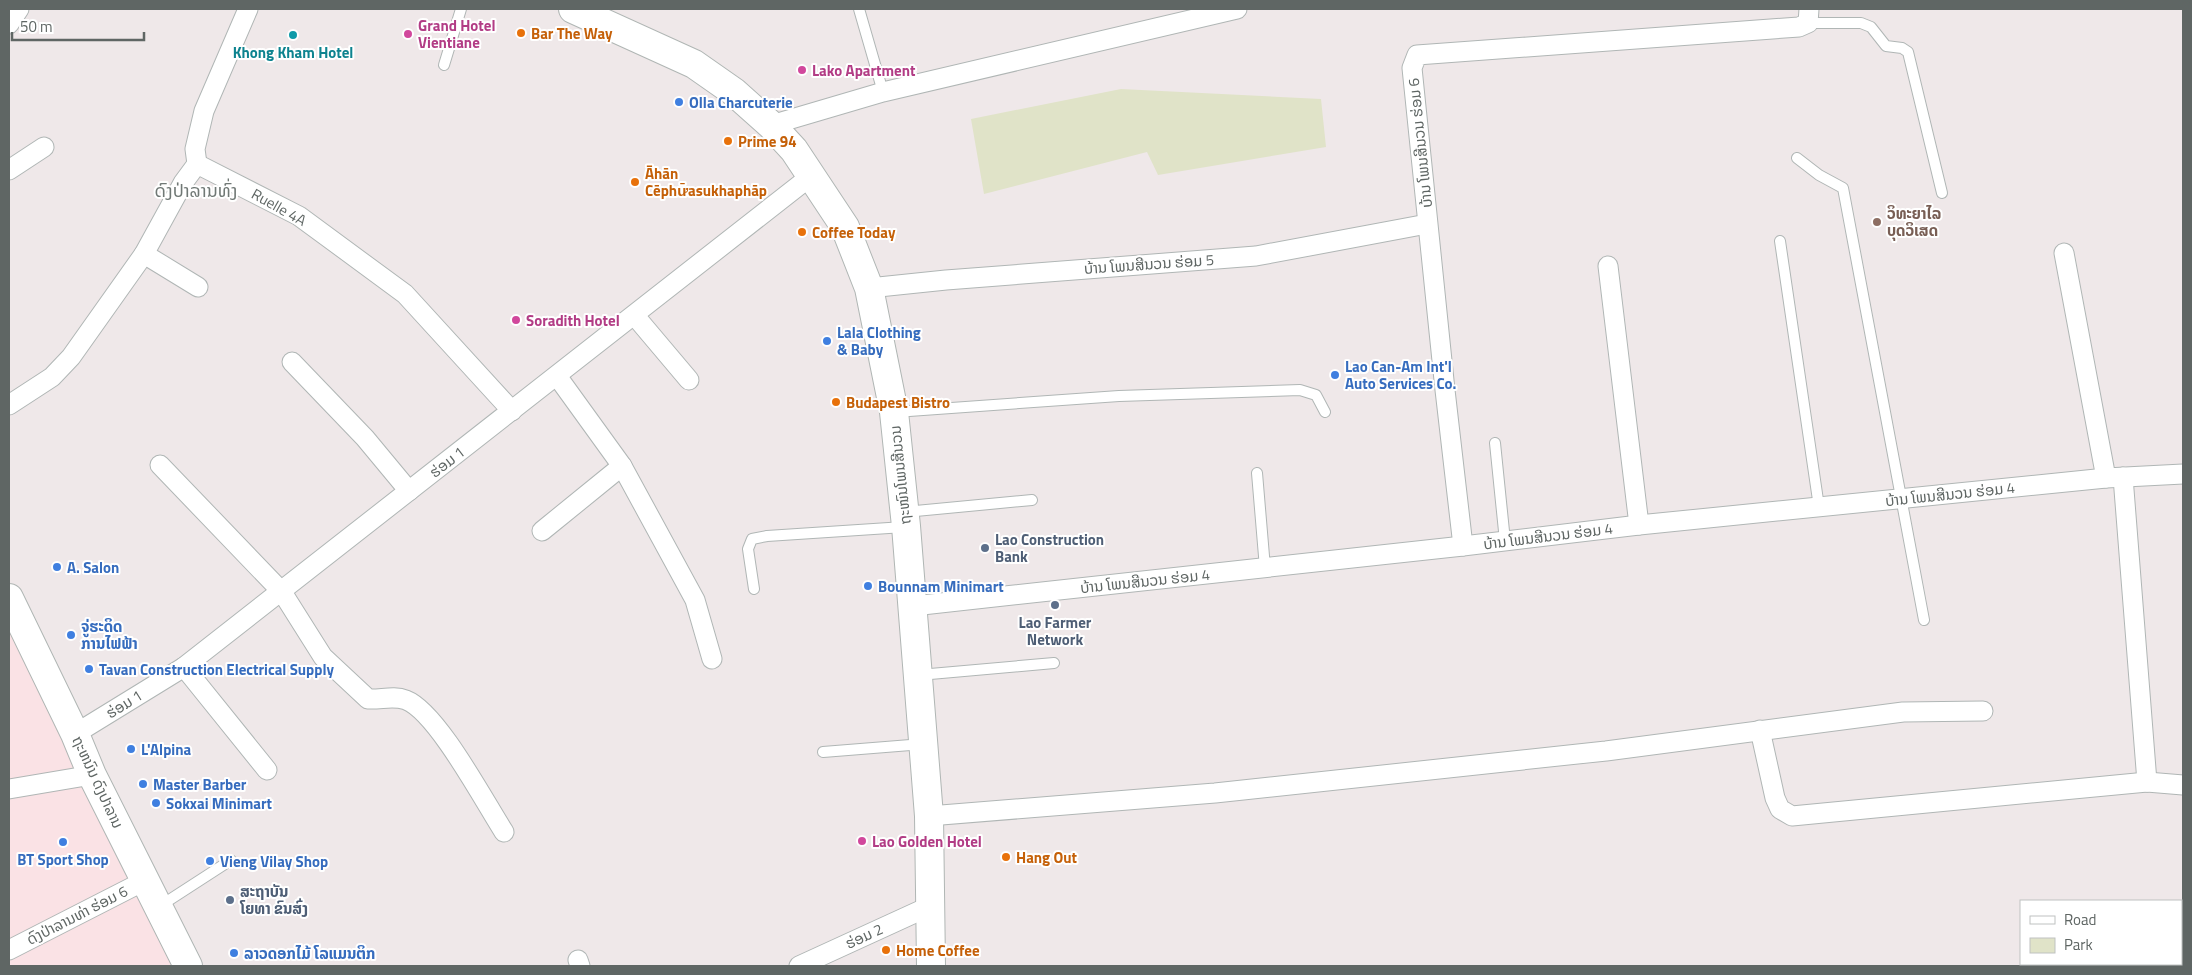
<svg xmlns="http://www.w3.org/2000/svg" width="2192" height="975" font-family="'Titillium Web','Noto Sans Lao',sans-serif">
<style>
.commercial{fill:#fae2e5}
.park{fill:#e0e3c8}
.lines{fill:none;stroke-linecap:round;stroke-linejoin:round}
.lane-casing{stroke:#b0b6b5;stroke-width:12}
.street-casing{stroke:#b0b6b5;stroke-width:21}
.secondary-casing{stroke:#b0b6b4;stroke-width:30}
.lane{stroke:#fff;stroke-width:10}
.street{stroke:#fff;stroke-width:19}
.secondary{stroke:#fff;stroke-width:28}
.food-dot{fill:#e8710a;stroke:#fff;stroke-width:2}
.hotel-dot{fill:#d1479c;stroke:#fff;stroke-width:2}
.culture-dot{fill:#0f9aa8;stroke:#fff;stroke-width:2}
.shop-dot{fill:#3f7fe0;stroke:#fff;stroke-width:2}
.education-dot{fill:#8d6e63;stroke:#fff;stroke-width:2}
.service-dot{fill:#5c6f8a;stroke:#fff;stroke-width:2}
.labels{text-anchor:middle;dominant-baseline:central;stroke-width:4;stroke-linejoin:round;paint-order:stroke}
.hotel-label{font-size:15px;font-weight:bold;fill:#b23c85;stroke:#fff;text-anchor:start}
.food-label{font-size:15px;font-weight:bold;fill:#c56008;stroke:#fff;text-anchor:start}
.culture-label{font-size:15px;font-weight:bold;fill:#0d838f;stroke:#fff}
.shop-label{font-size:15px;font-weight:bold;fill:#366cbe;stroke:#fff;text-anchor:start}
.street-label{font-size:15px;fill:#5f6664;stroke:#fff}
.education-label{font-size:15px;font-weight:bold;fill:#785e54;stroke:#fff;text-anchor:start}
.service-label{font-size:15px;font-weight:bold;fill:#4e5e75;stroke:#fff;text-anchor:start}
.quarter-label{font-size:18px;fill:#707875;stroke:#fff}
</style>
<rect width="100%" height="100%" fill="#efe8e9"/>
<!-- commercial -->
<polygon class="commercial" points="9,587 193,966 9,966"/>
<!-- park -->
<polygon class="park" points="1121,89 1321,99 1326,147 1158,175 1147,152 984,194 971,119"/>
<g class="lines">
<defs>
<g id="lane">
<polyline points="859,9 883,92"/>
<polyline points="1808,23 1861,23 1871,27 1886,46 1902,48 1908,52 1942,193"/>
<polyline points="444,65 461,9"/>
<polyline points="1797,158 1819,175 1843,188 1924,620"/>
<polyline points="1780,241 1819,507"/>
<polyline points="895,412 1119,396 1300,390 1316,395 1325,412"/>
<polyline points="1495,443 1505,541"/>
<polyline points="1257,473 1265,568"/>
<polyline points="905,512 1032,500"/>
<polyline points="754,589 748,549 752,539 767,536 904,527"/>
<polyline points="919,675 1054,663"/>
<polyline points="823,752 923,744"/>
<polyline points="160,906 231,860"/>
</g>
<g id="street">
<polyline points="9,24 19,9"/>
<polyline points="771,125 883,92 1237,9"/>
<polyline points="197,164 195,149 204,111 248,9"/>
<polyline points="9,170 44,147"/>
<polyline points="2064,253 2106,478"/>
<polyline points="144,254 198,287"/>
<polyline points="1608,266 1639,525"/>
<polyline points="869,288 946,280 1256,256 1427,224"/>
<polyline points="635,316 689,380"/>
<polyline points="292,362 365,438 409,491"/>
<polyline points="557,376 622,466 695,600 712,659"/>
<polyline points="9,405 52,377 71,357 144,254 183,183 197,164 299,216 405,294 512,411"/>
<path d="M160 465 282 592 323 657 368 699C381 700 393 695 406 700 437 712 484 801 504 832"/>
<polyline points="2123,477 2147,782"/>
<polyline points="542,531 622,466"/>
<polyline points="1463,546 1445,390 1412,68 1417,55 1799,27 1808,23 1809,9"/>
<polyline points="913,606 1463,546 1639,525 2106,478 2183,474"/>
<polyline points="184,667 267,770"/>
<polyline points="1760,730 1775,798 1780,809 1792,816 2147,782 2183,785"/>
<polyline points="75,734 184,667 811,176"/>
<polyline points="9,789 92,775"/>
<polyline points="929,816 1215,793 1606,751 1903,712 1983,711"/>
<polyline points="9,950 146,880"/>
<polyline points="578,960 580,966"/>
<polyline points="799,966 930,906"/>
</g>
<g id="secondary">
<polyline points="573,9 694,64 734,92 771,125 794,150 845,227 869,288 894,412 906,526 929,816 931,966"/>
<polyline points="9,598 75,734 92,775 188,966"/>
</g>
</defs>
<!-- lane casing -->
<use href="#lane" class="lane-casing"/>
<!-- street casing -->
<use href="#street" class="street-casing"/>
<!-- secondary casing -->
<use href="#secondary" class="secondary-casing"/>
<!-- lane -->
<use href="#lane" class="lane"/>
<!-- street -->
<use href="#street" class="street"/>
<!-- secondary -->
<use href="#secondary" class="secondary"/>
</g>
<!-- markers -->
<g class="food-dot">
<circle cx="521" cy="33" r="5"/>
<circle cx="728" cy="141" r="5"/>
<circle cx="635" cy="182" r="5"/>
<circle cx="802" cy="232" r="5"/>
<circle cx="836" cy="402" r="5"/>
<circle cx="1006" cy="857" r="5"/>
<circle cx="886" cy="950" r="5"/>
</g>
<g class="hotel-dot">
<circle cx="408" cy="34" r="5"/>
<circle cx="802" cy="70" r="5"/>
<circle cx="516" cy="320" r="5"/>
<circle cx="862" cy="841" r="5"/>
</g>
<circle class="culture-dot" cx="293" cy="35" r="5"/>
<g class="shop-dot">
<circle cx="679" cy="102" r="5"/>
<circle cx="827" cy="341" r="5"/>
<circle cx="1335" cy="375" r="5"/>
<circle cx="57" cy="567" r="5"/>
<circle cx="868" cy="586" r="5"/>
<circle cx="71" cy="635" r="5"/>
<circle cx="89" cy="669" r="5"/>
<circle cx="131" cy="749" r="5"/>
<circle cx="143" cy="784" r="5"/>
<circle cx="156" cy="803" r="5"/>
<circle cx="63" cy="842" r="5"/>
<circle cx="210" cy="861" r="5"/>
<circle cx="234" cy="953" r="5"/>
</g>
<circle class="education-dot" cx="1877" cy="222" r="5"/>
<g class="service-dot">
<circle cx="985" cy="548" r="5"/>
<circle cx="1055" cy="605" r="5"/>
<circle cx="230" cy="900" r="5"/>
</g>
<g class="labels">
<!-- hotel labels -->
<g class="hotel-label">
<text x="418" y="25">Grand Hotel<tspan x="418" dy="17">Vientiane</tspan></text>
<text x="812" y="70">Lako Apartment</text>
<text x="526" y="320">Soradith Hotel</text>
<text x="872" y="841">Lao Golden Hotel</text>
</g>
<!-- food labels -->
<g class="food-label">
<text x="531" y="33">Bar The Way</text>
<text x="738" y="141">Prime 94</text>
<text x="645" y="173">Āhān<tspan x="645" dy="17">Cēphư̄asukhaphāp</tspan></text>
<text x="812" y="232">Coffee Today</text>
<text x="846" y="402">Budapest Bistro</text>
<text x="1016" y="857">Hang Out</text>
<text x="896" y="950">Home Coffee</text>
</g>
<!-- culture labels -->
<g class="culture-label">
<text x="293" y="52">Khong Kham Hotel</text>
</g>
<!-- shop labels -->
<g class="shop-label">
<text x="689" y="102">Olla Charcuterie</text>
<text x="837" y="332">Lala Clothing<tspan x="837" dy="17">&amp; Baby</tspan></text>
<text x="1345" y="366">Lao Can-Am Int'l<tspan x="1345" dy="17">Auto Services Co.</tspan></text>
<text x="67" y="567">A. Salon</text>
<text x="878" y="586">Bounnam Minimart</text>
<text x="81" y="626">ຈູ່ຮະດິດ<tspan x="81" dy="17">ການໄຟຟ້າ</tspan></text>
<text x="99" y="669">Tavan Construction Electrical Supply</text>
<text x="141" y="749">L'Alpina</text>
<text x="153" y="784">Master Barber</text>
<text x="166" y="803">Sokxai Minimart</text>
<text x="63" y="859" text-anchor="middle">BT Sport Shop</text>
<text x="220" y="861">Vieng Vilay Shop</text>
<text x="244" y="953">ລາວດອກໄມ້ ໂລແມນຕິກ</text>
</g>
<!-- street labels -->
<g class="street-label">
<text transform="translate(1420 143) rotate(-96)">ບ້ານ ໂພນສີນວນ ຮ່ອມ 6</text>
<text transform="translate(279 207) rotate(29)">Ruelle 4A</text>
<text transform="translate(1149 264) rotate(-4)">ບ້ານ ໂພນສີນວນ ຮ່ອມ 5</text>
<text transform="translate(447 462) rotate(-38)">ຮ່ອມ 1</text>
<text transform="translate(900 475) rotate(-96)">ຖະໜົນໂພນສີນວນ</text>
<text transform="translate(1950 494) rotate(-6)">ບ້ານ ໂພນສີນວນ ຮ່ອມ 4</text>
<text transform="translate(1548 536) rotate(-7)">ບ້ານ ໂພນສີນວນ ຮ່ອມ 4</text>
<text transform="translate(1145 581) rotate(-6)">ບ້ານ ໂພນສີນວນ ຮ່ອມ 4</text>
<text transform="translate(124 704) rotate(-32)">ຮ່ອມ 1</text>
<text transform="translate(98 782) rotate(65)">ຖະຫນົນ ດົງປາລານ</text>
<text transform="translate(77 915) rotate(-27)">ດົງປ່າລານທ່າ ຮ່ອມ 6</text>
<text transform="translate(864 936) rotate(-25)">ຮ່ອມ 2</text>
</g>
<!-- education labels -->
<g class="education-label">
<text x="1887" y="213">ວິທະຍາໄລ<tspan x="1887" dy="17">ບຸດວິເສດ</tspan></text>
</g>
<!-- service labels -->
<g class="service-label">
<text x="995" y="539">Lao Construction<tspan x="995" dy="17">Bank</tspan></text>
<text x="1055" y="622" text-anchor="middle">Lao Farmer<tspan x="1055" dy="17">Network</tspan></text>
<text x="240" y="891">ສະຖາບັນ<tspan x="240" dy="17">ໂຍທາ ຂົນສົ່ງ</tspan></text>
</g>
<!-- quarter labels -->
<g class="quarter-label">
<text x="196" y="190">ດົງປ່າລານທົ່ງ</text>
</g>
</g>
<!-- border -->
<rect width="2192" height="975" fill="none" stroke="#5f6664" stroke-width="20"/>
<!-- legend -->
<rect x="2020" y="900" width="162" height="65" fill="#ffffff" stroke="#bfc2c1"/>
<rect x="2030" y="916" width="25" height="8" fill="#ffffff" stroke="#bfc2c1"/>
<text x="2064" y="925" font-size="15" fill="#5f6664">Road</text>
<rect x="2030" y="938" width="25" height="15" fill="#e0e3c8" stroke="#bfc2c1"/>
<text x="2064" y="950" font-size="15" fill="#5f6664">Park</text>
<!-- scale -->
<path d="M12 32v8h132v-8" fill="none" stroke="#5f6664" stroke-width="2.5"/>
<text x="20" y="32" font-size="15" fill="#5f6664" stroke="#ffffff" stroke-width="4" paint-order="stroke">50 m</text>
</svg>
